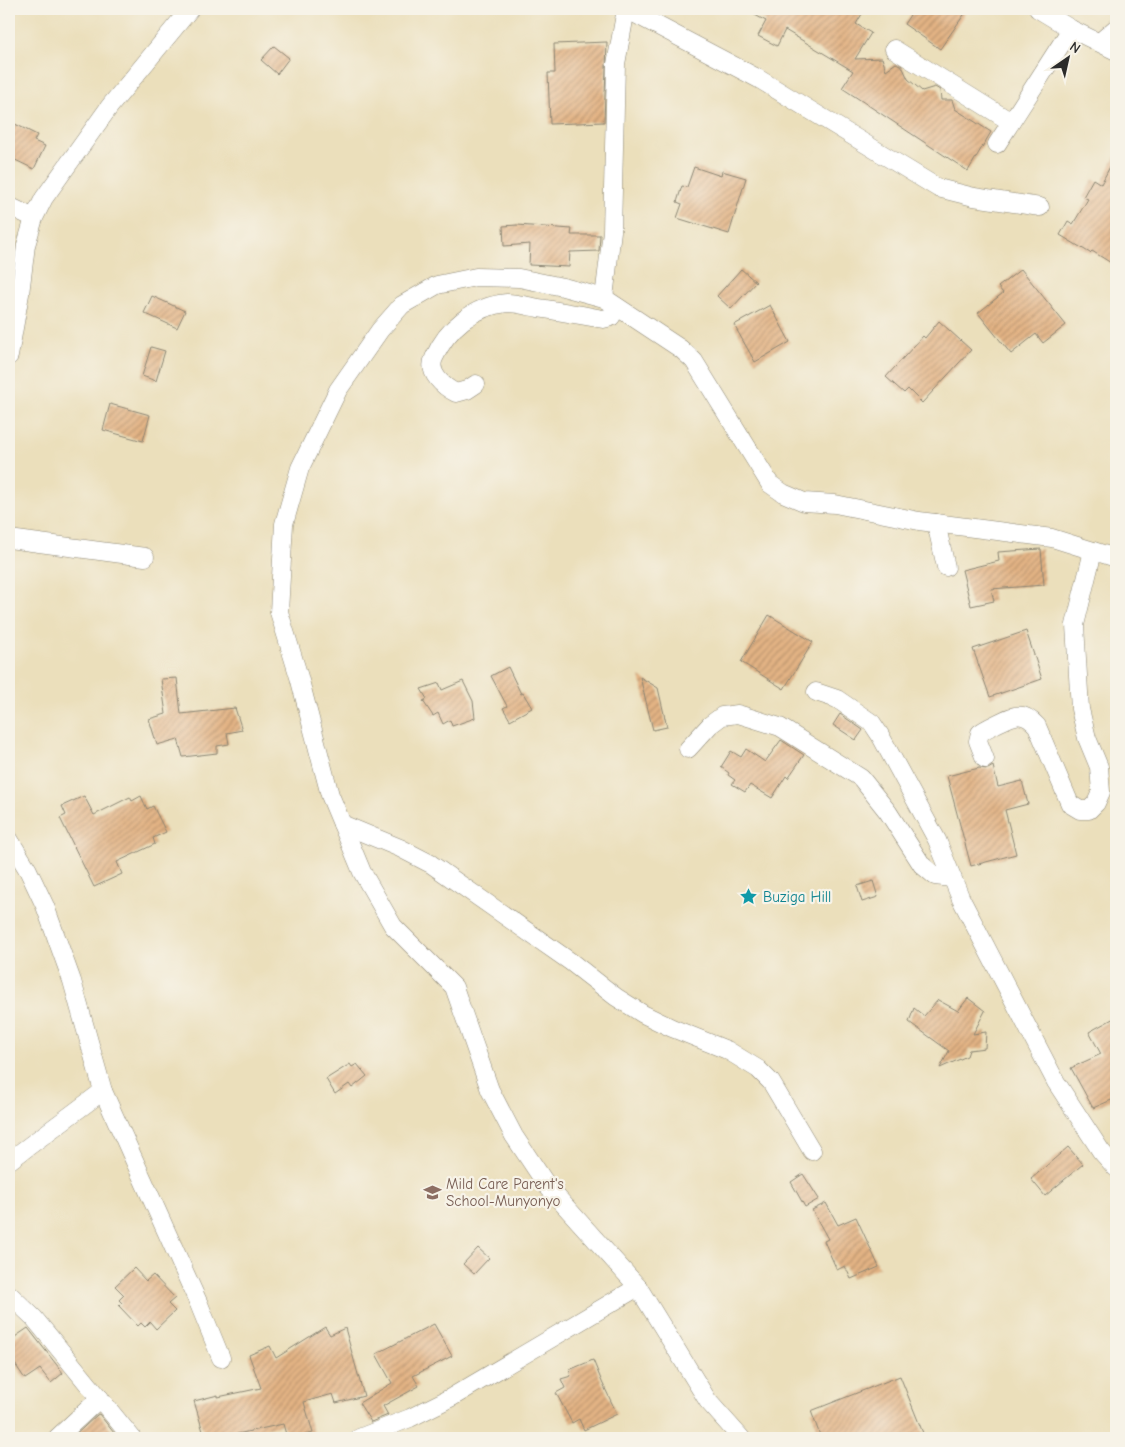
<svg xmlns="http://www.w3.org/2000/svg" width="1125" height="1447" font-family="'Comic Neue',sans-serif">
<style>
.building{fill:url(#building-hatch)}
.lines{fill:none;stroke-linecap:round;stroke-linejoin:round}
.minor-casing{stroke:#8b8573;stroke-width:19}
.minor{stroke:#fff;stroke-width:18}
.labels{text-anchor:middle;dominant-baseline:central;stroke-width:4.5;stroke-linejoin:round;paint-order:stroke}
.culture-label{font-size:15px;fill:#0d838f;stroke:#f7f3e8;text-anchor:start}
.education-label{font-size:15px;fill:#785e54;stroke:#f7f3e8;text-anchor:start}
</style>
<defs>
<pattern id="building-hatch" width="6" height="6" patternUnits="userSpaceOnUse" patternTransform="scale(1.25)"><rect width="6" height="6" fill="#e3b384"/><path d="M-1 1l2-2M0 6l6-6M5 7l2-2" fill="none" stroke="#b8926c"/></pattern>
</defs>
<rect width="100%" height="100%" fill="#f7f3e8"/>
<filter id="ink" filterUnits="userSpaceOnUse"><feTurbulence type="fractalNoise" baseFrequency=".02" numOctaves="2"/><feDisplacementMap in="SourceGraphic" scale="10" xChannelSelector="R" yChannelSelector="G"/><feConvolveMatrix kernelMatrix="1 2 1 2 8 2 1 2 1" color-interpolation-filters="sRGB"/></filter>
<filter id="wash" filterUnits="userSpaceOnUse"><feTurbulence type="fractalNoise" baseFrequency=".0096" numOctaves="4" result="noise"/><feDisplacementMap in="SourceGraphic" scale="20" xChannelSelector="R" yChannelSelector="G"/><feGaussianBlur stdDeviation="1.12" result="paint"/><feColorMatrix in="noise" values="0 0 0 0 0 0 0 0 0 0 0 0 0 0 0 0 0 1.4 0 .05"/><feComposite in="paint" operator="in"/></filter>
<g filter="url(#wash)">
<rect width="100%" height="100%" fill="#ebdfbb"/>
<g id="blocks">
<!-- building -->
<g class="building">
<polygon points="744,9 853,9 862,14 856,24 871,33 855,59 882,58 886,70 896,63 902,66 908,79 922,91 935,87 940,90 941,100 952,100 955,109 991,132 968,171 842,88 853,71 785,30 777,46 758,36 766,21"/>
<polygon points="914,9 968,9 940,49 904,24"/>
<polygon points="607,42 604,122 550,124 548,73 555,73 554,44"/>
<polygon points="274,46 289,58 277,74 261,60"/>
<polygon points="9,121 37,135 34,141 45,146 34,169 9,157"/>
<polygon points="1116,155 1116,266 1092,251 1090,253 1060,235 1068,221 1073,224 1088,199 1083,197 1093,179 1101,184"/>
<polygon points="694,167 721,176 722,171 746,178 729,234 677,218 682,204 677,202 682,186 687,187"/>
<polygon points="517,225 572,229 571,235 600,235 599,251 570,252 569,267 529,265 530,244 504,246 503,226"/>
<polygon points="741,269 756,282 731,309 717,296"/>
<polygon points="1021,269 1066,325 1043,343 1036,334 1011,354 978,313 1003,293 998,287"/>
<polygon points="152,296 185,311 177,328 144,313"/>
<polygon points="770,305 790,342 755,362 734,325"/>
<polygon points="939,321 971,350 922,403 908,389 904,393 886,377 923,336 925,338"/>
<polygon points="151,347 165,351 156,381 142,376"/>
<polygon points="110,404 150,415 143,441 103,430"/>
<polygon points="1041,549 1044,585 991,589 994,601 971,606 962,570 999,561 998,552"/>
<polygon points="769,615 813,642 784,689 741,662"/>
<polygon points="1026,631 1042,679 990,697 973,649"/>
<polygon points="508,667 521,694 523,693 532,708 510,720 503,708 507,706 491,676"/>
<polygon points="640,677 658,688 667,727 653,730"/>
<polygon points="177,678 181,714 235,708 242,730 227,733 229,744 217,746 217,753 183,757 178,739 157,745 149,719 166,714 161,679"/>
<polygon points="463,681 473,701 475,718 452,726 450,720 443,724 438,713 433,716 423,701 427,699 421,689 439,683 442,690"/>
<polygon points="840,714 863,730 856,740 833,725"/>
<polygon points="781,740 804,755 788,778 786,776 772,798 750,785 745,792 732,784 735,780 728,775 729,773 721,767 731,751 741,757 746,749 765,762"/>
<polygon points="993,766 998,787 1022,781 1028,804 1005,810 1016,854 971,866 947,776 979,768 988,769"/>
<polygon points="84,796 94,815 130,797 132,801 141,796 147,809 153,806 166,832 153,838 155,844 117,862 122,874 94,887 60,818 66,815 62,806"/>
<polygon points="873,881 878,897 862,902 857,886"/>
<polygon points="968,998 985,1011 973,1034 986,1032 985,1048 969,1050 967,1056 940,1068 949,1051 909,1022 914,1008 924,1016 938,1000 958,1011"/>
<polygon points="1116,1017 1116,1098 1093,1108 1071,1068 1101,1054 1089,1032"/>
<polygon points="350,1064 352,1067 357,1064 367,1076 352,1088 349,1084 335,1094 326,1079"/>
<polygon points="1068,1147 1083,1164 1045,1196 1031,1179"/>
<polygon points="803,1174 819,1199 805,1207 791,1182"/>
<polygon points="826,1203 838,1225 856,1217 879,1267 851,1279 845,1266 837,1270 824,1241 828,1239 812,1210"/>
<polygon points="478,1248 489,1258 474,1274 463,1264"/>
<polygon points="134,1268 146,1281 153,1275 175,1298 168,1304 175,1311 156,1329 150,1322 145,1327 141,1323 138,1326 119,1306 122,1303 119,1300 124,1295 115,1286"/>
<polygon points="434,1324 452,1356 413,1376 419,1386 383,1406 388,1415 371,1422 359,1403 392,1383 376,1354"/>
<polygon points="325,1327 330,1335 345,1328 364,1396 336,1403 333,1394 304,1402 313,1433 294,1438 287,1438 283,1424 228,1436 229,1438 205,1438 194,1401 218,1395 218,1397 261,1388 249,1355 270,1346 276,1358"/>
<polygon points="28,1328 63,1373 51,1383 40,1369 25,1379 9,1355 9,1341"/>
<polygon points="593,1360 602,1382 617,1414 584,1430 579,1419 572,1423 556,1393 565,1388 561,1379 571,1376 569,1370"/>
<polygon points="900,1376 925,1438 821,1438 811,1411"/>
<polygon points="99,1414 118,1438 72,1438 97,1415"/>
</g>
</g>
</g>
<g filter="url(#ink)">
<use href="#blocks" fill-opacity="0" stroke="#8b8573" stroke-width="1"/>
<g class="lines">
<defs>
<g id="minor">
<polyline points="626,9 759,79 938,188 974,197 1040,207"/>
<polyline points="1038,9 1071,29 1116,51"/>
<polyline points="1100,42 1116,28"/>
<polyline points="894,49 1011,122"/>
<polyline points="997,144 1071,29"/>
<polyline points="9,206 34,218"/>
<polyline points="604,298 612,231 616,64 626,9"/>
<polyline points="9,356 20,294 26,245 34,218 44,198 110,106 190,9"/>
<path d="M476 384 467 390 456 393C444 387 427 373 434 358 447 328 474 306 507 303 517 303 528 306 538 308 559 311 581 315 603 319L611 317 617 307"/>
<polyline points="936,523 946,567"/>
<polyline points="9,539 145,557"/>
<polyline points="816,692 837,699 872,723 880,735 937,840 961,899 1056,1082 1101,1151 1116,1168"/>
<polyline points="688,749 710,725 722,716 738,714 780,727 861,778 888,812 922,865 935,876 952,878"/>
<path d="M985 759 978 741 980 733C985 729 992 726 998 723 1014 715 1023 710 1037 726L1070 804 1080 810H1089L1096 803 1101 792 1099 767 1087 738 1080 709 1075 625 1093 551"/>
<polyline points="342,824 400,848 431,864 571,962 616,997 643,1014 672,1028 727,1050 758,1069 771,1082 812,1151"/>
<polyline points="9,839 28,870 45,906 72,981 103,1091 199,1304 221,1358"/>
<polyline points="9,1161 103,1091"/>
<polyline points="9,1294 34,1318 132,1438"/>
<polyline points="57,1438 100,1398"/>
<polyline points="359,1438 410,1418 452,1397 638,1287"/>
<polyline points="741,1438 708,1401 638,1287 548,1187 514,1136 490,1090 454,987 393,926 362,872 330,795 299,677 279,612 284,524 300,468 338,390 380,330 402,305 437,285 476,277 519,278 563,287 604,298 681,349 694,361 770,484 783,493 804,502 835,504 919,521 1052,538 1116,558"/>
</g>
</defs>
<!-- minor casing -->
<use href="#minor" class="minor-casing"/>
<!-- minor -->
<use href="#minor" class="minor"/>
</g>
</g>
<!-- icons -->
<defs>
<symbol id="sight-bare" viewBox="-9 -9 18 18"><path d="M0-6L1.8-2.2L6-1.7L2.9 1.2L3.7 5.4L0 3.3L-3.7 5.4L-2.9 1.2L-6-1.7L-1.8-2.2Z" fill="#0f9aa8" stroke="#f7f3e8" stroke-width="2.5" paint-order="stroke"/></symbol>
<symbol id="school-bare" viewBox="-9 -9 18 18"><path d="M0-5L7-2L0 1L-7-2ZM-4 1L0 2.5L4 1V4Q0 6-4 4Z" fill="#8d6e63" stroke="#f7f3e8" stroke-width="2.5" paint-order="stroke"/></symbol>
</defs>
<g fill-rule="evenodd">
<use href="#sight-bare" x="736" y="884" width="25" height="25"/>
<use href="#school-bare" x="420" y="1180" width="25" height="25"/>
</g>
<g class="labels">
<!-- culture labels -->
<g class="culture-label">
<text x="763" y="897">Buziga Hill</text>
</g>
<!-- education labels -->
<g class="education-label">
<text x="446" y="1184">Mild Care Parent's<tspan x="446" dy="17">School-Munyonyo</tspan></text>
</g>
</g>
<!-- margin -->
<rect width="1125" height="1447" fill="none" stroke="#f7f3e8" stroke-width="30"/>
<!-- north arrow -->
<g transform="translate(1068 58) rotate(34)" stroke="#f7f3e8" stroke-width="4" paint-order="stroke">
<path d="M0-4L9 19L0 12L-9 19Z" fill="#2b2b2b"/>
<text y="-8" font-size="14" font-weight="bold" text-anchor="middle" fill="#2b2b2b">N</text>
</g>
</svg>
